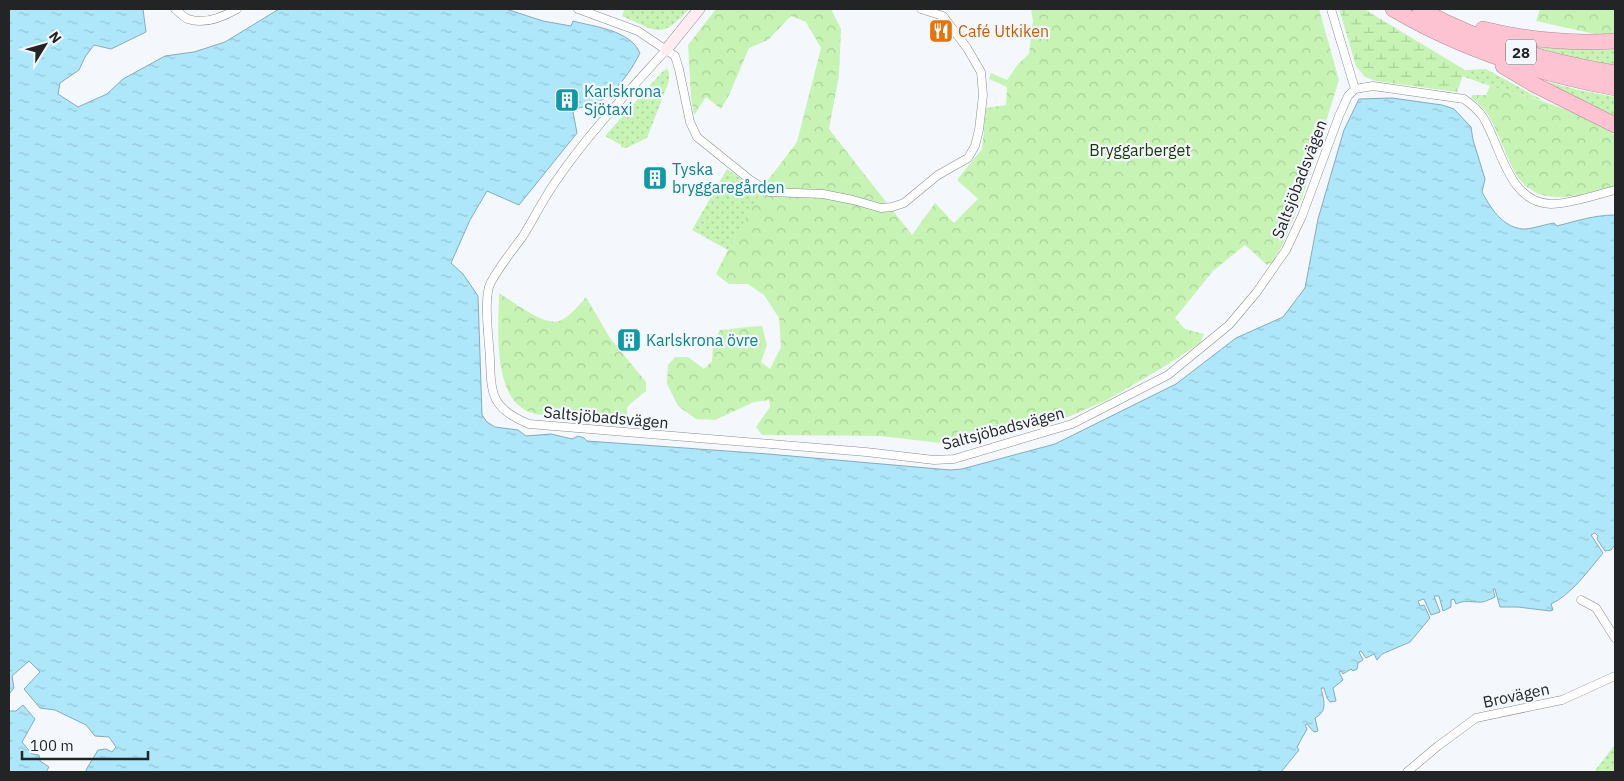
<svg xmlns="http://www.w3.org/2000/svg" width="1624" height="781" font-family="'IBM Plex Sans',sans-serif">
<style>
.green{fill:url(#green-dots)}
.forest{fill:url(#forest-crowns)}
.wetland{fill:url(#wetland-marsh)}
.water{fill:url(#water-ripples);stroke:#84acba}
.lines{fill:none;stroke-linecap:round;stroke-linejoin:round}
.street-casing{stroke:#898c90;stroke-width:9}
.secondary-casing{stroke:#898c90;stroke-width:12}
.highway-casing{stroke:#b18b96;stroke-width:16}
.street{stroke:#fff;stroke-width:8}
.secondary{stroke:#ffedf2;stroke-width:11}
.highway{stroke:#fec3d3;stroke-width:15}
.labels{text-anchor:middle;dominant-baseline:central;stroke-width:4.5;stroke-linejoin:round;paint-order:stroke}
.shield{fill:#f4f8fc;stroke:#626466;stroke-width:1}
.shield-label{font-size:15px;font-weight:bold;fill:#232426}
.food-label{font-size:16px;fill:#c56008;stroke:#f4f8fc;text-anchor:start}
.culture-label{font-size:16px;fill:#0d838f;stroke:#f4f8fc;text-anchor:start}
.park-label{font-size:16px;fill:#1b390a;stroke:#f4f8fc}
.street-label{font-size:16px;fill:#232426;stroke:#f4f8fc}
</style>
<defs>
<pattern id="green-dots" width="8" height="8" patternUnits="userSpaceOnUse" patternTransform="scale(1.25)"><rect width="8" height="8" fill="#c7f3b4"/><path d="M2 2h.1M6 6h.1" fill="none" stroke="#abd09b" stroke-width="1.8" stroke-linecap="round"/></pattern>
<pattern id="forest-crowns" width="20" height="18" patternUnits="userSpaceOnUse" patternTransform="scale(1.25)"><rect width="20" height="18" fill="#c7f3b4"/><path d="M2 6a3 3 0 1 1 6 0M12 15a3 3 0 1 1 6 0" fill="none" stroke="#abd09b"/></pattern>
<pattern id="wetland-marsh" width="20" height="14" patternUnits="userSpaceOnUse" patternTransform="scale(1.25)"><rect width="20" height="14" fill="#c7f3b4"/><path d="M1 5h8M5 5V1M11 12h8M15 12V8" fill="none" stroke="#abd09b"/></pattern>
<pattern id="water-ripples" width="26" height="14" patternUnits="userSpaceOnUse" patternTransform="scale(1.25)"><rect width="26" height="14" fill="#aee7f9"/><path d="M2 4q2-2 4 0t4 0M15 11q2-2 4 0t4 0" fill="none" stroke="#95c6d5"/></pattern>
</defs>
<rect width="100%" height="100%" fill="#f4f8fc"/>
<!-- green -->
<g class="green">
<path d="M625 9H689C660 41 657 31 622 16Z"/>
<polygon points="1536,44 1589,50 1615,49 1615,65 1587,61 1535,47"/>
<polygon points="667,69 669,72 669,81 647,138 626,148 621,147 621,145 605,136 663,71"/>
<polygon points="1486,69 1544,101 1490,86 1462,76 1465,70"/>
<polygon points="1540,80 1579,90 1615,97 1615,119"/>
<polygon points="727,169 761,193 728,250 692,230"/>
<polygon points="1615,746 1615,772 1594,772 1613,747"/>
</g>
<!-- forest -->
<g class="forest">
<path d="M716 9H831L841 29 839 75 829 129 912 235 935 203 954 223 978 199 957 180 982 149 986 108 1006 105 1007 87 989 79 991 73 1007 80 1018 64 1029 54 1033 21 1031 9H1319L1339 80 1304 192 1283 244 1272 262 1267 265 1245 245 1213 271 1175 318 1185 329 1204 334 1200 343 1167 365 1107 400 1052 424 949 444 881 436 762 435 756 427 770 407 769 400 754 402 715 420 696 419 678 406 667 384 668 365 675 357H688L704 369 712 361 713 343 720 330C735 329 748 326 762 326L767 345 761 362 770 369 781 347 779 318 764 295 748 284H729L716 274 728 250 765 184 797 142 821 48 806 22 791 16 768 40 749 48 729 95 721 109 706 97 694 115 691 97 688 45Z"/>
<polygon points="1540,9 1615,9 1615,33 1595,34 1536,21"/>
<path d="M1490 86C1534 98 1577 110 1615 135V186C1578 195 1535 212 1513 169 1508 159 1504 148 1499 137 1491 119 1487 109 1471 98L1472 95H1486Z"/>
<path d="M499 293C512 301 544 326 559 321 570 317 579 305 586 297L610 338 646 382V391L630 404 627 408V421C606 420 584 418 563 417 552 416 539 416 529 412 491 396 499 326 499 293Z"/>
</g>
<!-- wetland -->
<polygon class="wetland" points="1339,9 1364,9 1465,70 1457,92 1376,81 1365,77 1356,66"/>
<!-- water -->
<g class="water">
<path d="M9 9H143L146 32 111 49 94 45 85 57 79 70 60 83 58 94 78 107 107 94 123 79 165 56 194 52 225 42 279 9H506L543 21 571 26 573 21C595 27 630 30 640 53 630 73 615 94 595 104 587 108 580 105 573 112L577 133 519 205 487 191 470 220 451 263 463 274 478 296 482 415 487 422 495 427 518 430 526 436 551 434 572 439 578 436 584 438 587 441 768 454 950 470 962 469 1055 444 1176 384 1236 338 1283 317 1305 288 1318 219 1344 130 1359 99 1392 98 1442 105 1454 109 1471 127 1473 140 1485 179 1482 192C1491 208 1501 226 1522 229 1529 230 1546 224 1554 223L1557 226C1576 221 1595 215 1615 215V545L1611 550 1605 551 1597 539 1598 536 1595 533 1591 535 1603 553C1588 571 1572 594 1551 604L1553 610 1550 611 1518 607H1500L1495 589H1493L1495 597C1490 599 1484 603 1478 602 1470 602 1464 600 1456 604L1454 599 1451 600V607L1443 611 1439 596H1434L1440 612 1431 615 1424 599 1418 601 1420 606 1424 605 1430 618 1410 642 1382 654 1377 660 1374 654 1366 658 1361 651 1359 652 1363 660 1358 663 1357 669 1353 671 1351 669 1343 674 1341 671 1339 672 1343 680 1333 688 1336 701 1330 702 1327 698 1324 688H1321C1324 701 1328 711 1315 718L1318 731 1314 732 1307 724 1305 725 1307 729 1297 747 1299 750 1281 772H1263L1259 770 1257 772H87L86 770 98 750 106 749 112 752 116 747 109 737 95 736 86 725 55 710 40 708 24 689 40 672 29 661 12 676 14 688 9 694Z"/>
<polygon points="23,705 35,719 22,742 32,754 39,755 40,761 49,767 46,772 9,772 9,711 16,711"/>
</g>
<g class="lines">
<defs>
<g id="street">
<path d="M175 9C179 12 183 17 188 19 204 25 223 17 237 9"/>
<polyline points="578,9 638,31 675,56 679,69 690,122 697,137 749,179 769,192 823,194 853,200 881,208 892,207 904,203 938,175 968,158 975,146 979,130 983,95 981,72 967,48 943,16 921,9"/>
<polyline points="1331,9 1355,89"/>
<path d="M666 50C628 92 588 134 556 181 544 198 534 218 523 236 515 247 492 276 489 287 484 305 489 339 490 359 491 395 492 409 529 424L866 452 934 460 954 459 1072 424 1168 375 1229 325 1256 293 1286 250 1302 216 1339 116 1348 96 1355 89 1373 86 1464 99C1471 104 1478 110 1483 117 1501 146 1508 203 1551 204 1570 204 1596 195 1615 190"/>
<polyline points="1581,600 1596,608 1615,638"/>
<polyline points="1407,772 1438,746 1476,718 1562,700 1615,676"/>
</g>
<polyline id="secondary" points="666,50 699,9"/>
<g id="highway">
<path d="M1393 9C1461 49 1538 74 1615 88"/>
<path d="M1420 9C1480 42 1548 62 1615 73"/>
<path d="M1483 29C1527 40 1570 44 1615 41"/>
<polyline points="1503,66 1535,85 1615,125"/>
</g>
</defs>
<!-- street casing -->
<use href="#street" class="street-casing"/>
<!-- secondary casing -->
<use href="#secondary" class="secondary-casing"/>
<!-- highway casing -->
<use href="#highway" class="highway-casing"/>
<!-- street -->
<use href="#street" class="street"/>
<!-- secondary -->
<use href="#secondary" class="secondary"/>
<!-- highway -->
<use href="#highway" class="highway"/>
</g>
<!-- icons -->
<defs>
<symbol id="restaurant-square" viewBox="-11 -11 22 22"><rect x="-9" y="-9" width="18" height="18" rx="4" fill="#e8710a" stroke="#f4f8fc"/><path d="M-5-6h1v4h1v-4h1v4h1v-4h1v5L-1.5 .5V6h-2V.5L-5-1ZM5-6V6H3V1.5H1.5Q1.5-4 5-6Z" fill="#fff"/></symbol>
<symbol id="building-square" viewBox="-11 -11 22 22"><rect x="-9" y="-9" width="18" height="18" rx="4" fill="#0f9aa8" stroke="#f4f8fc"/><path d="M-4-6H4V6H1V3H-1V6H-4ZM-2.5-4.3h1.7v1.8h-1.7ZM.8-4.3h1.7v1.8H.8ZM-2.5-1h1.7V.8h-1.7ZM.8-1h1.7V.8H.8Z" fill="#fff"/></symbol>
</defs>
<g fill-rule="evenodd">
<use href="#restaurant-square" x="927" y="17" width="28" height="28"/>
<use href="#building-square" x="553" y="86" width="28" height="28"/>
<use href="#building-square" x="641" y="164" width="28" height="28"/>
<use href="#building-square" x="615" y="326" width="28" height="28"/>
</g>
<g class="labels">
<!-- shield labels -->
<rect class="shield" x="1506" y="39.5" width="30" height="25" rx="4"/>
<g class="shield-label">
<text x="1521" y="52">28</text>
</g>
<!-- food labels -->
<g class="food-label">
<text x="958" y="31">Café Utkiken</text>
</g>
<!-- culture labels -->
<g class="culture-label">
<text x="584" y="91">Karlskrona<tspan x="584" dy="18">Sjötaxi</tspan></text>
<text x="672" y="169">Tyska<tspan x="672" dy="18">bryggaregården</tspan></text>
<text x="646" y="340">Karlskrona övre</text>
</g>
<!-- park labels -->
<g class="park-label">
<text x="1140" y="150">Bryggarberget</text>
</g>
<!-- street labels -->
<g class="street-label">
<text transform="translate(1299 179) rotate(-69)">Saltsjöbadsvägen</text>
<text transform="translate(606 417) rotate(5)">Saltsjöbadsvägen</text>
<text transform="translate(1003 428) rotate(-15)">Saltsjöbadsvägen</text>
<text transform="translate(1516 695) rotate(-12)">Brovägen</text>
</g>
</g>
<!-- border -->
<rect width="1624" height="781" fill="none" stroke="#232426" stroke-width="20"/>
<!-- north arrow -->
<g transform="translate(45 45) rotate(53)" stroke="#f4f8fc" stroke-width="4" paint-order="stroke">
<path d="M0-4L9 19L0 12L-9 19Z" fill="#232426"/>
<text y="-8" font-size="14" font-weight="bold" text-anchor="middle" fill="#232426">N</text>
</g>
<!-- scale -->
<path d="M22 751v8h126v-8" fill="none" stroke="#232426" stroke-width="2.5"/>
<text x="30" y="751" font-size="15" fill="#232426" stroke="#f4f8fc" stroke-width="4" paint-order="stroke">100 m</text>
</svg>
